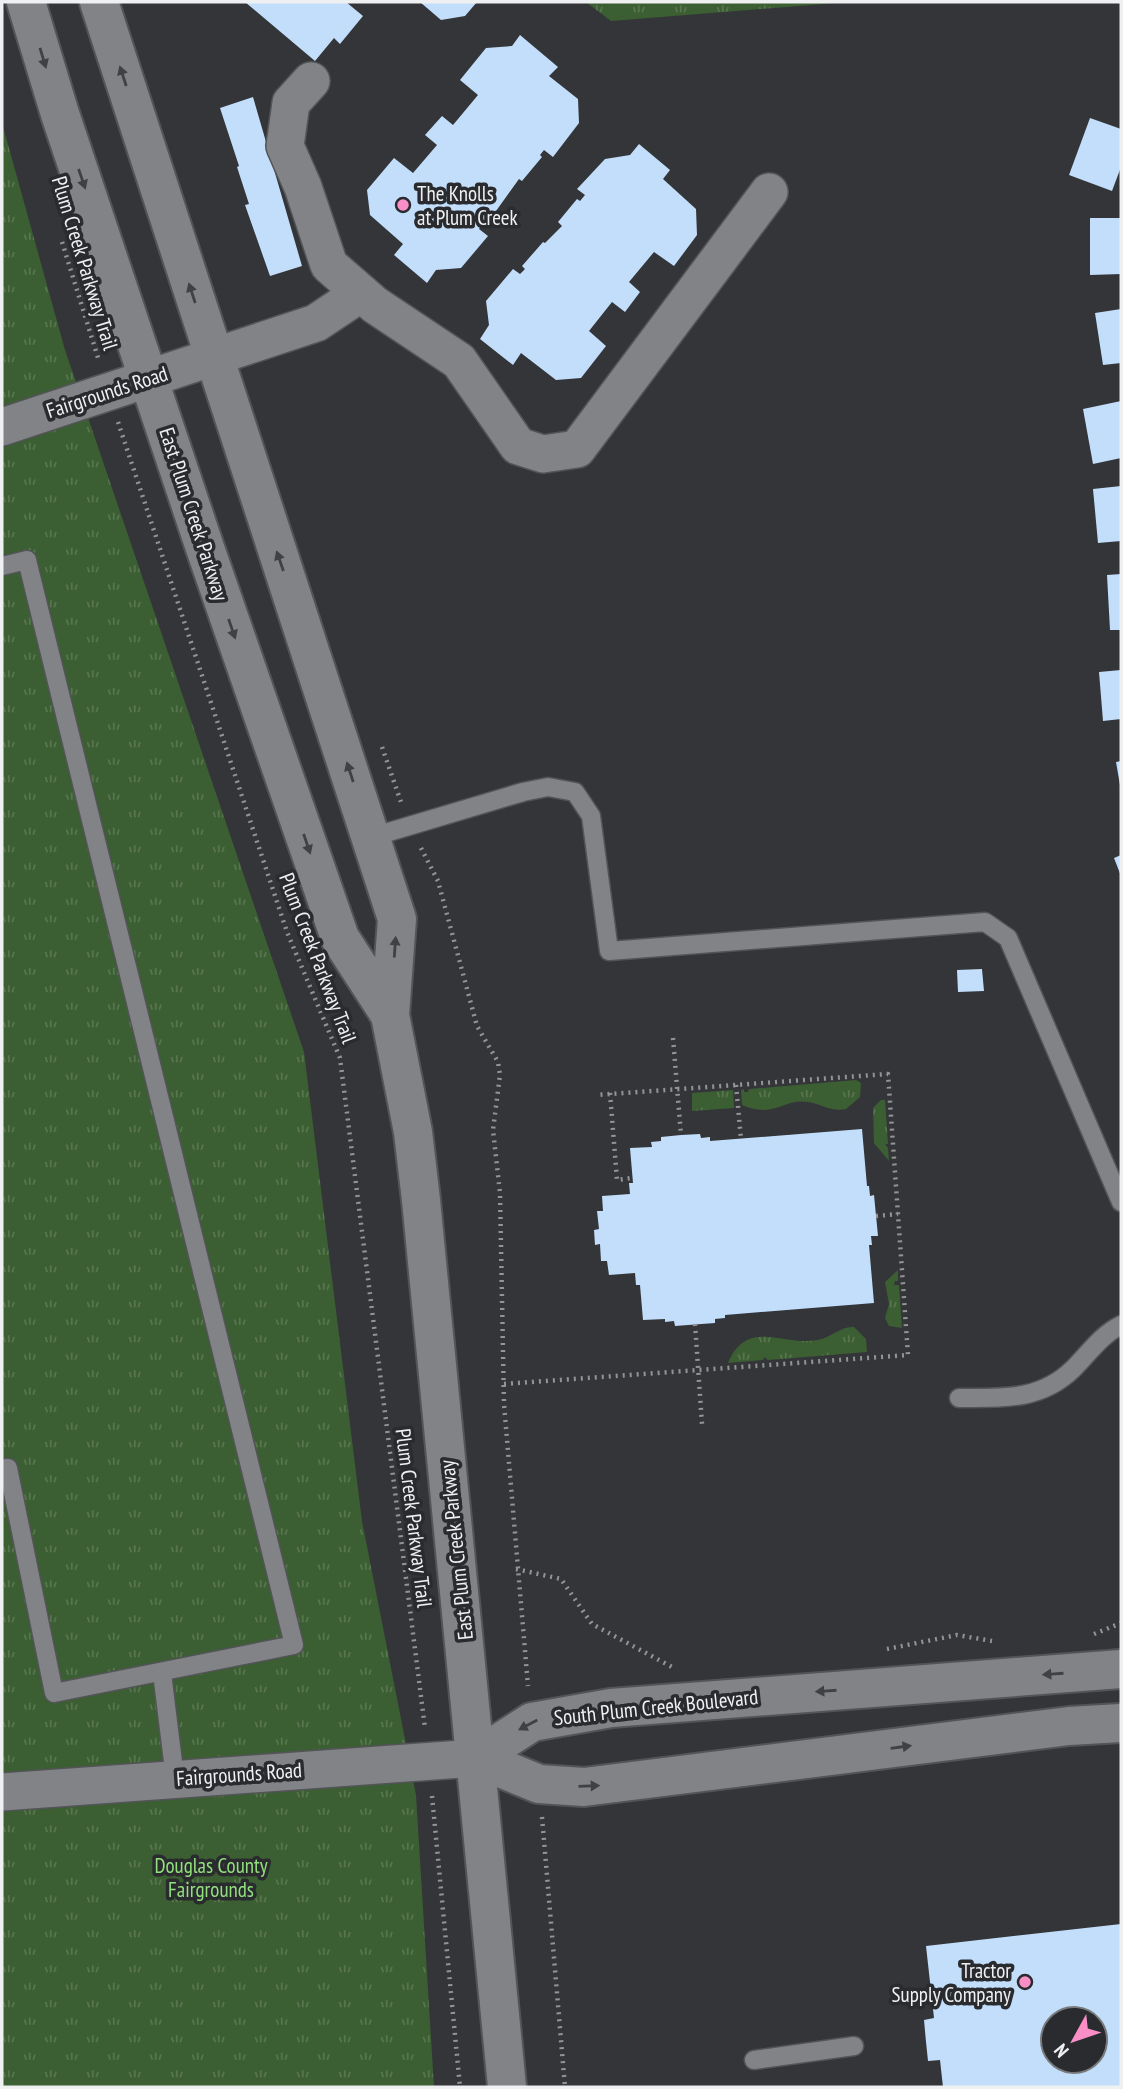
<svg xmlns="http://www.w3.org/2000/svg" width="1123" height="2089" font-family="'PT Sans Narrow',sans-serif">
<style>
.grass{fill:url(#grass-tufts)}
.building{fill:#c3defb;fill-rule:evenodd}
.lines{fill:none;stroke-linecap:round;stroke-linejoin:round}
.service-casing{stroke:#525456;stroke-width:21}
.minor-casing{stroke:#525456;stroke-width:40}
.tertiary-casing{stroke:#525456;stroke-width:42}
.secondary-casing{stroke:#525456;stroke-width:42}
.path{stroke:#929496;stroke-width:4.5;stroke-dasharray:2 5;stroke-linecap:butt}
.service{stroke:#818386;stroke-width:18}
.minor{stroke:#818386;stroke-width:37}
.tertiary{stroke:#818386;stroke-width:38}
.secondary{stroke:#818386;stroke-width:38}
.oneway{fill:#3f4144}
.poi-dot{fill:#fa8fc7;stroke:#292b2e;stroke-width:2.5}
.labels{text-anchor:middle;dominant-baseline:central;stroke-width:7;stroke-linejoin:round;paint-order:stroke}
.poi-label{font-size:21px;fill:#eff0f2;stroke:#292b2e;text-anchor:start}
.street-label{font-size:21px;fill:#eff0f2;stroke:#292b2e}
.park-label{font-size:21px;fill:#91e07c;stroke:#292b2e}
</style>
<defs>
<pattern id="grass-tufts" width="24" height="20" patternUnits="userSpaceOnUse" patternTransform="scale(1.75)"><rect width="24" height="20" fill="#3b5e32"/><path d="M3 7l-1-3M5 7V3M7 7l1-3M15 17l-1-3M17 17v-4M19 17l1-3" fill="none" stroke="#587550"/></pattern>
</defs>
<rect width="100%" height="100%" fill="#333538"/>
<!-- grass -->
<g class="grass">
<polygon points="586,2 848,2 611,21"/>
<polygon points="2,123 65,350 304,1052 362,1521 416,1795 434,2087 2,2087"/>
<path d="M856 1080 861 1083 860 1097 846 1109C831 1112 822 1104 808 1102 783 1098 775 1119 742 1105L741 1090 744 1089V1092H748L749 1089Z"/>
<polygon points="733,1090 734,1108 692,1111 692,1093"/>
<polygon points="881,1100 885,1100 888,1144 885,1144 888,1148 889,1161 874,1143 873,1108"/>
<polygon points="898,1270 898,1281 895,1281 894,1285 899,1285 902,1328 889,1326 885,1318 889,1304 885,1282"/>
<path d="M854 1327 866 1339 867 1352 768 1360 764 1357 763 1360 728 1363C747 1317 785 1347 817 1340 831 1338 840 1326 854 1327Z"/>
</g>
<!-- building -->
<g class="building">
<polygon points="245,2 346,2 363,16 340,44 334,38 315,61"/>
<polygon points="420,2 477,2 465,16 441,20"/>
<polygon points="520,35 558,67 549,76 578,99 579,123 553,157 544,150 540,155 542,157 522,181 519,179 486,225 483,223 479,229 488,236 461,268 436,270 427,283 394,255 403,244 370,215 367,190 394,158 413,173 437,145 425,135 442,116 453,125 478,95 460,80 486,48 512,46"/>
<polygon points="253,97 302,266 270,276 245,205 249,204 237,167 239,166 220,108"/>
<polygon points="1090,118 1121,129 1121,167 1112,191 1069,175"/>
<polygon points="639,144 670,170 663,179 696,209 697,235 674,266 654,252 629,282 640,292 625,312 612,302 589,331 606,346 581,378 556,380 521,353 513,365 480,339 489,325 486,301 513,269 520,274 525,269 522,266 543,242 545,243 562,226 558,222 577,199 580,201 585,195 577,189 605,159 630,155"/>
<polygon points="1090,218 1121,218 1121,274 1090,275"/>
<polygon points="1121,309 1121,363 1103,365 1095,313"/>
<polygon points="1121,401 1121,458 1093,464 1083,409"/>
<polygon points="1121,486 1121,541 1098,543 1093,489"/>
<polygon points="1121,574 1121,630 1110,630 1107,575"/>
<polygon points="1121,670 1121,719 1103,721 1099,672"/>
<polygon points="1121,761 1121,785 1120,785 1116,762"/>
<polygon points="1121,855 1121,876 1114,858"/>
<polygon points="982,969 984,991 958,992 957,970"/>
<polygon points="862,1129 867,1186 869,1186 870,1196 874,1195 878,1236 871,1236 872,1245 869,1245 874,1303 725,1315 725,1318 715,1319 715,1323 675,1326 674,1321 665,1322 665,1319 643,1320 640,1285 636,1285 635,1273 609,1275 607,1261 601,1261 600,1244 595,1245 594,1230 599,1229 597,1211 603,1211 602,1196 630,1194 629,1183 633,1183 630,1148 652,1147 651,1142 661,1141 661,1137 681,1135 700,1134 701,1138 710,1137 710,1141"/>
<path d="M1121 1924V2087H943L940 2060 928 2061 926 2042 924 2020 934 2018 926 1946ZM1053 2019H1095V2061H1053Z"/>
</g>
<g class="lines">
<defs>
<g id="service">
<polyline points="2,566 27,560 294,1645 54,1693 8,1468 2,1469"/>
<polyline points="372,837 523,792 548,787 575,792 591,816 609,951 985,922 1008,938 1121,1202"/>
<path d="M959 1398C1002 1398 1040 1401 1073 1369 1089 1353 1101 1335 1121 1325"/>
<polyline points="162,1673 175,1778"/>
<polyline points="754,2060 854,2046"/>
</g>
<g id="minor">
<polyline points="311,81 291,103 285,146 303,187 329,265 375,305 459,361 518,446 543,454 577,449 769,192"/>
<polyline points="2,427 316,323 361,293"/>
<polyline points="2,1792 476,1758"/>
</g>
<g id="tertiary">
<polyline points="476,1758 532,1722 611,1708 1121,1669"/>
<polyline points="476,1758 539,1784 584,1787 1069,1726 1121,1723"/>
</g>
<g id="secondary">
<polyline points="26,2 60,114 205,548 340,938 390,1015"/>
<polyline points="99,2 397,919 390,1015 413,1132 421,1200 507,2087"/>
</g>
</defs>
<!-- service casing -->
<use href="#service" class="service-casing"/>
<!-- minor casing -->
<use href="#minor" class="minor-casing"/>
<!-- tertiary casing -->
<use href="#tertiary" class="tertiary-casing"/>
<!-- secondary casing -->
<use href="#secondary" class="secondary-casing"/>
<!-- path -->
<g class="path">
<polyline points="62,242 99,361"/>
<polyline points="118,422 287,932 340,1058 425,1728"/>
<polyline points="382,747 402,805"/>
<polyline points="421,848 438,881 477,1026 498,1062 500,1075 493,1130 500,1193 504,1404 528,1686"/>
<polyline points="673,1038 681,1135"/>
<polyline points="736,1085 741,1139"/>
<polyline points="610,1093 617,1180 632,1178"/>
<polyline points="876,1216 898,1214"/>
<polyline points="695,1324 702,1424"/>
<polyline points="504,1384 908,1355 888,1074 596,1095"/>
<polyline points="516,1569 561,1579 592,1624 672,1667"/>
<polyline points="1094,1634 1121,1623"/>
<polyline points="887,1649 957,1635 992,1641"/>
<polyline points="432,1796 460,2087"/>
<polyline points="542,1817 565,2087"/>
</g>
<!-- service -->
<use href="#service" class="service"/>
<!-- minor -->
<use href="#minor" class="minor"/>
<!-- tertiary -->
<use href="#tertiary" class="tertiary"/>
<!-- secondary -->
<use href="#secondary" class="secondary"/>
</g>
<!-- one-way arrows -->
<defs><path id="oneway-solid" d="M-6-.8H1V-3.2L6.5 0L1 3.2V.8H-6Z" transform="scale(1.75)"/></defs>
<g class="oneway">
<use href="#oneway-solid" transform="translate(43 58) rotate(73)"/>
<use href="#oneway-solid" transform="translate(123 76) rotate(-108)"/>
<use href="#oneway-solid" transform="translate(82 179) rotate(71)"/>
<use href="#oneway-solid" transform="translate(192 293) rotate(-108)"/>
<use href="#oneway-solid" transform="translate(280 561) rotate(-109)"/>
<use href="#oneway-solid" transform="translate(232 629) rotate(71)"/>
<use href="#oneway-solid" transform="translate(350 772) rotate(-108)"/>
<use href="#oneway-solid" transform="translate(307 844) rotate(71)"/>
<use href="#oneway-solid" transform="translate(395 947) rotate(-86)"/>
<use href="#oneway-solid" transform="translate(1053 1674) rotate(176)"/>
<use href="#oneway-solid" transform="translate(826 1691) rotate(176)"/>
<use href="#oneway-solid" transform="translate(528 1725) rotate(152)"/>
<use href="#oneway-solid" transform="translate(901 1747) rotate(-8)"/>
<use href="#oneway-solid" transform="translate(589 1786) rotate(-2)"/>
</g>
<!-- markers -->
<g class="poi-dot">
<circle cx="403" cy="205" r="7"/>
<circle cx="1025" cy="1982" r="7"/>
</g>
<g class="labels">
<!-- poi labels -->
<g class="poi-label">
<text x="417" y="193">The Knolls<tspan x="417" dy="24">at Plum Creek</tspan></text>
<text x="1011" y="1970" text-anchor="end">Tractor<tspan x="1011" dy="24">Supply Company</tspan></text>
</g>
<!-- street labels -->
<g class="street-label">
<text transform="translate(85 263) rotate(73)">Plum Creek Parkway Trail</text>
<text transform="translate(107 392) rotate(-18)">Fairgrounds Road</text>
<text transform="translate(194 514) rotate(72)">East Plum Creek Parkway</text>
<text transform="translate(318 958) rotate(69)">Plum Creek Parkway Trail</text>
<text transform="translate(414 1518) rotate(83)">Plum Creek Parkway Trail</text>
<text transform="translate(456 1550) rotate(-96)">East Plum Creek Parkway</text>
<text transform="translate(656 1707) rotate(-6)">South Plum Creek Boulevard</text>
<text transform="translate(239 1774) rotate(-4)">Fairgrounds Road</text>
</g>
<!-- park labels -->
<g class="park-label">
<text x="211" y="1865">Douglas County<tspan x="211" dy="24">Fairgrounds</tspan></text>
</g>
</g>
<!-- border -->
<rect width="1123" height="2089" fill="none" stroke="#eff0f2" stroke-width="7"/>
<!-- north arrow -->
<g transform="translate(1074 2040) rotate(230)"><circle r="33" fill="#292b2e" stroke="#787a7c" stroke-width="2"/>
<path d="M0-5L12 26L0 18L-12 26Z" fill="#fa8fc7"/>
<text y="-10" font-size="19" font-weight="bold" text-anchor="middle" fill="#eff0f2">N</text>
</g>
</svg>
